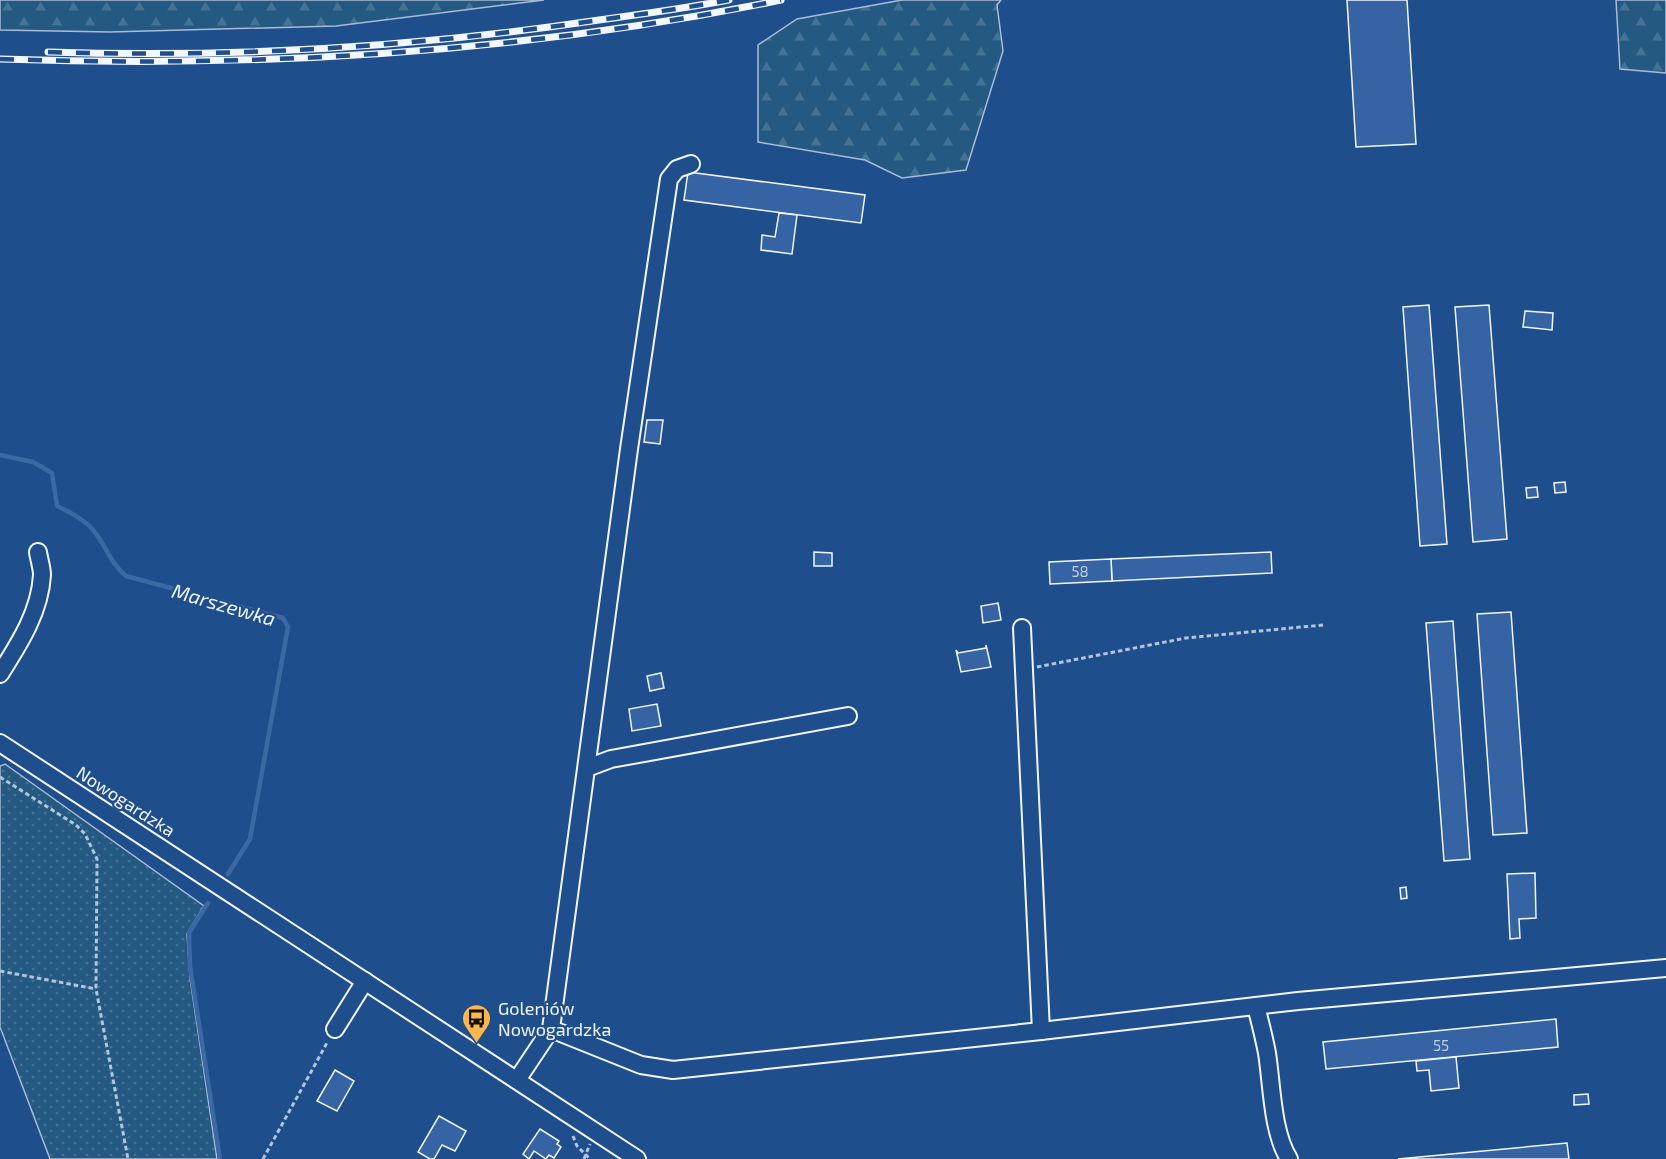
<svg xmlns="http://www.w3.org/2000/svg" width="1666" height="1159" font-family="'Exo 2',sans-serif">
<style>
.forest{fill:url(#forest-firs);stroke:#a8bbd7;stroke-width:1.5}
.garden{fill:url(#garden-dots);stroke:#a8bbd7;stroke-width:1.5}
.lines{fill:none;stroke-linecap:round;stroke-linejoin:round}
.stream{stroke:#3b69a3;stroke-width:4.5}
.building{fill:#3563a3;stroke:#f2f6ff;stroke-width:1.5}
.minor-casing{stroke:#f2f6ff;stroke-width:20}
.path{stroke:#b3c4dc;stroke-width:3;stroke-dasharray:4.5 3;stroke-linecap:butt}
.minor{stroke:#1f4e8c;stroke-width:16}
.rail-casing{stroke:#f2f6ff;stroke-width:7}
.rail{stroke:#1f4e8c;stroke-width:4.5;stroke-dasharray:14;stroke-linecap:butt}
.labels{text-anchor:middle;dominant-baseline:central;stroke-width:4.5;stroke-linejoin:round;paint-order:stroke}
.number-label{font-size:15px;fill:#c3d1e8}
.street-label{font-size:18px;fill:#f2f6ff;stroke:#1f4e8c}
.poi-label{font-size:18px;fill:#f2f6ff;stroke:#1f4e8c;text-anchor:start}
.water-label{font-size:20px;font-style:italic;fill:#f2f6ff;stroke:#1f4e8c}
</style>
<defs>
<pattern id="forest-firs" width="22" height="20" patternUnits="userSpaceOnUse" patternTransform="scale(1.5)"><rect width="22" height="20" fill="#245a82"/><path d="M5 1l3.5 6h-7zM16 11l3.5 6h-7z" fill="#447295"/></pattern>
<pattern id="garden-dots" width="8" height="8" patternUnits="userSpaceOnUse" patternTransform="scale(1.5)"><rect width="8" height="8" fill="#245a82"/><path d="M2 2h.1M6 6h.1" fill="none" stroke="#447295" stroke-width="1.8" stroke-linecap="round"/></pattern>
</defs>
<rect width="100%" height="100%" fill="#1f4e8c"/>
<!-- forest -->
<g class="forest">
<polygon points="0,0 544,0 336,26 110,32 0,30"/>
<polygon points="902,0 1001,0 997,5 1003,51 966,170 902,178 865,160 758,142 758,45 797,19"/>
<polygon points="1616,0 1666,0 1666,73 1620,69"/>
</g>
<!-- garden -->
<polygon class="garden" points="5,764 204,906 187,934 190,978 217,1159 50,1159 0,1027 0,766"/>
<g class="lines">
<!-- stream -->
<g class="stream">
<path d="M0 455 33 462 52 473 57 506C70 512 84 519 93 530 106 545 110 563 126 576L283 618 288 627 250 839 228 874"/>
<polyline points="208,903 189,933 190,966 220,1159"/>
</g>
</g>
<!-- building -->
<g class="building">
<polygon points="1347,0 1407,0 1416,144 1356,147"/>
<polygon points="688,172 865,195 861,223 684,200"/>
<polygon points="779,213 797,215 792,254 761,250 762,235 775,237"/>
<polygon points="1429,305 1447,544 1420,546 1403,307"/>
<polygon points="1489,305 1507,539 1473,542 1455,307"/>
<polygon points="1525,311 1553,313 1552,330 1523,327"/>
<polygon points="647,420 663,420 660,444 644,442"/>
<polygon points="1565,482 1566,492 1555,493 1554,483"/>
<polygon points="1537,487 1538,497 1527,498 1526,488"/>
<polygon points="814,552 832,553 832,566 814,566"/>
<polygon points="1271,552 1272,573 1112,581 1111,559"/>
<polygon points="1111,559 1112,581 1050,584 1049,562"/>
<polygon points="998,603 1001,620 983,623 981,606"/>
<polygon points="1511,612 1527,833 1493,835 1477,614"/>
<polygon points="1453,621 1470,859 1444,861 1426,623"/>
<polygon points="986,645 991,667 961,672 956,650 958,653 986,648"/>
<polygon points="661,673 664,688 650,691 647,676"/>
<polygon points="657,704 661,726 632,731 629,709"/>
<polygon points="1535,873 1536,918 1519,919 1520,938 1510,939 1507,874"/>
<polygon points="1406,887 1407,898 1401,899 1400,888"/>
<polygon points="1556,1019 1558,1047 1326,1069 1323,1042"/>
<polygon points="1456,1057 1459,1088 1431,1091 1429,1070 1417,1071 1416,1061"/>
<polygon points="335,1070 354,1081 337,1111 317,1101"/>
<polygon points="1588,1094 1589,1104 1574,1105 1574,1095"/>
<polygon points="439,1116 466,1131 455,1151 442,1145 434,1159 430,1159 418,1152"/>
<polygon points="540,1129 559,1141 557,1144 561,1147 554,1158 549,1155 546,1159 534,1151 529,1159 523,1154"/>
<polygon points="1567,1143 1569,1159 1398,1159"/>
</g>
<g class="lines">
<defs>
<g id="minor">
<polyline points="1022,628 1041,1031"/>
<path d="M0 674C19 644 40 612 42 575 42 568 39 559 38 552"/>
<polyline points="0,743 637,1159"/>
<polyline points="587,768 611,759 848,716"/>
<path d="M1256 1006C1260 1022 1264 1037 1267 1053 1272 1085 1272 1132 1289 1159"/>
<polyline points="335,1029 365,981"/>
<polyline points="551,1029 641,1065 673,1070 1041,1031 1298,1001 1666,968"/>
<polyline points="517,1080 551,1029 629,449 669,179 677,169 691,164"/>
</g>
</defs>
<!-- minor casing -->
<use href="#minor" class="minor-casing"/>
<!-- path -->
<g class="path">
<polyline points="1037,667 1186,638 1323,625"/>
<polyline points="0,777 76,825 85,834 97,859 96,989 128,1159"/>
<polyline points="0,971 96,989"/>
<polyline points="573,1136 577,1146 590,1159"/>
<polyline points="263,1159 328,1041"/>
<polyline points="584,1159 590,1144"/>
</g>
<!-- minor -->
<use href="#minor" class="minor"/>
<defs>
<g id="rail">
<path d="M48 52C232 58 418 47 599 20 643 14 686 8 729 0"/>
<path d="M0 59C261 68 524 53 781 0"/>
</g>
</defs>
<!-- rail casing -->
<use href="#rail" class="rail-casing"/>
<!-- rail -->
<use href="#rail" class="rail"/>
</g>
<!-- icons -->
<defs>
<symbol id="bus-pin" viewBox="-11 -11 22 30"><path d="M0 17L-7.5 6A9.5 9.5 0 1 1 7.5 6Z" fill="#ffb74d" stroke="#1f4e8c"/><path d="M-5-6H5V4H4V6H2V4H-2V6H-4V4H-5ZM-3.5-4V0h7V-4ZM-3.5 1.2v1.5H-2V1.2ZM2 1.2v1.5H3.5V1.2Z" fill="#111"/></symbol>
</defs>
<g fill-rule="evenodd">
<use href="#bus-pin" x="460" y="1002" width="33" height="45"/>
</g>
<g class="labels">
<!-- number labels -->
<g class="number-label">
<text x="1080" y="571">58</text>
<text x="1441" y="1045">55</text>
</g>
<!-- street labels -->
<g class="street-label">
<text transform="translate(126 801) rotate(33)">Nowogardzka</text>
</g>
<!-- poi labels -->
<g class="poi-label">
<text x="498" y="1008">Goleniów<tspan x="498" dy="21">Nowogardzka</tspan></text>
</g>
<!-- water labels -->
<g class="water-label">
<text transform="translate(224 604) rotate(16)">Marszewka</text>
</g>
</g>
</svg>
